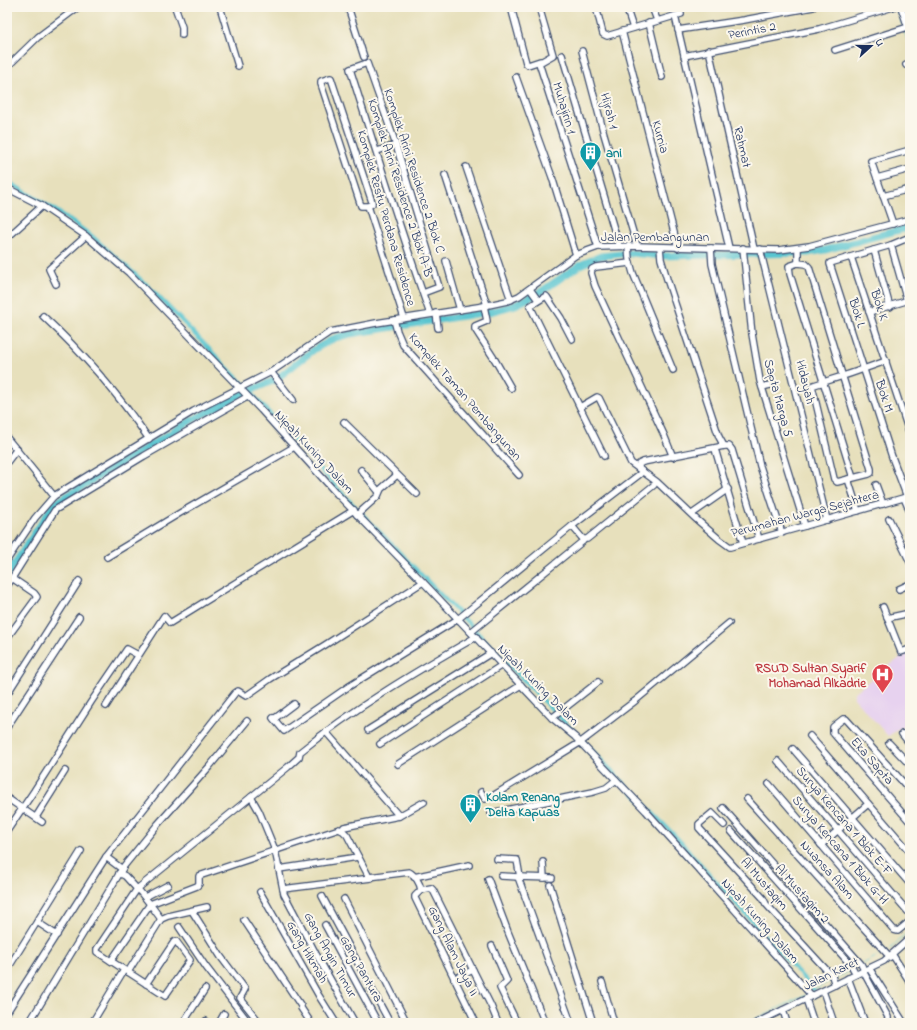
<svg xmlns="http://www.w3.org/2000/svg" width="917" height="1030" font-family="'Indie Flower',sans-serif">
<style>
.built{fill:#e7d2ef}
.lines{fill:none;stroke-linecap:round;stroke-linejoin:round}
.stream{stroke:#58c5d0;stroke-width:1}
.canal{stroke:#58c5d0;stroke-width:4}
.river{stroke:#58c5d0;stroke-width:7}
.minor-casing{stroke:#3a4a6c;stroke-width:8}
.minor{stroke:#fff;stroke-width:5.5}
.labels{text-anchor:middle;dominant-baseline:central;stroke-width:4;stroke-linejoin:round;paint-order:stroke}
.street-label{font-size:13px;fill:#1b2f5e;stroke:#fbf7ec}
.culture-label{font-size:13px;font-weight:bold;fill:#0d838f;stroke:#fbf7ec;text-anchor:start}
.health-label{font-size:13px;font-weight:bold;fill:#be3a42;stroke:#fbf7ec;text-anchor:end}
</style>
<rect width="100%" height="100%" fill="#fbf7ec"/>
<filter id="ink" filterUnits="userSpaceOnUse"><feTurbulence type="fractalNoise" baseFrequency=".025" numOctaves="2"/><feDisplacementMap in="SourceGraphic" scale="8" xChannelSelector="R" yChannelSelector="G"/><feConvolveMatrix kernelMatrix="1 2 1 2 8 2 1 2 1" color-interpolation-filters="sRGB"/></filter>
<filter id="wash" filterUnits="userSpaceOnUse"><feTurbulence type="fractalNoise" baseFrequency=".012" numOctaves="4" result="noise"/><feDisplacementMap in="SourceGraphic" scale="16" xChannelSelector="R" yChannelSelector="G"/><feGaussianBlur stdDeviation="0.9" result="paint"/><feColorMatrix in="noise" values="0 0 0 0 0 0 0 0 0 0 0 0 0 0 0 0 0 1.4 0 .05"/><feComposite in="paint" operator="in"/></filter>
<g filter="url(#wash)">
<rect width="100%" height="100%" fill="#e7e0bc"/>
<!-- built -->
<polygon class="built" points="910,652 910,722 888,736 854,698 854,693 885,668"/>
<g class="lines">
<!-- stream -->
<g class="stream">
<polyline points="896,7 902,25"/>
<polyline points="904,30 910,48"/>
<polyline points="888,951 910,930"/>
<polyline points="863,964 883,953"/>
<polyline points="835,979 852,970"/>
<polyline points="812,991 830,981"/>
<polyline points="747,1023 808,994"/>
</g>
<!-- canal -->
<polyline class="canal" points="7,181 52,208 92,236 147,285 245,386 340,491 678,839 814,990"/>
<!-- river -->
<polyline class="river" points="7,575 51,508 60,500 192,420 242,394 275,380 315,349 335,338 350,334 489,312 515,305 539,293 580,265 601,256 631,253 662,256 808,253 825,250 910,227"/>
</g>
</g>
<g filter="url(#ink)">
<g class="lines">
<defs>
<g id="minor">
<polyline points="175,7 182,27 182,35"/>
<polyline points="220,7 238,66"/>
<polyline points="348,7 364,57"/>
<polyline points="511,7 526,63 528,65 540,61"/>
<polyline points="539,7 553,55 539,63 598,247"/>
<polyline points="596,7 603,34 607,36 681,14 679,7"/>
<polyline points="626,7 633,28"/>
<polyline points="652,7 657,20"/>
<polyline points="901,7 910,33"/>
<polyline points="675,16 729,248"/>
<polyline points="649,23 662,77"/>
<polyline points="678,30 744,20 813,7"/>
<polyline points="622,31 678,248"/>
<polyline points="709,50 754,249"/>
<polyline points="835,50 908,27"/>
<polyline points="582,51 604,134 637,246"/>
<polyline points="562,55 619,246"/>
<polyline points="684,56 819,29 893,7"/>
<polyline points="906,65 910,63"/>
<polyline points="7,67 38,37 78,7"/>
<polyline points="516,77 552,177 576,255"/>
<polyline points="377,151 396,145"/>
<polyline points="466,167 511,300"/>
<polyline points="445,175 487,305"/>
<polyline points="877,178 910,169"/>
<polyline points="7,188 42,206 86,236 129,273 261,410 337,494 423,582 552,718 575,737 646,811 812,996"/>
<polyline points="883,196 910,189"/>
<polyline points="368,206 361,206 321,84 321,81 330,78 331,78 372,202 372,204 368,206 404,318"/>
<polyline points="893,224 871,161 910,150"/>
<polyline points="7,238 42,206"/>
<polyline points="891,245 907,301"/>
<polyline points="628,246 629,259 633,273 673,370"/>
<polyline points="660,247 661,259 667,279 719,437 724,446"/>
<polyline points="711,248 712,264 722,306 760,466 782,533"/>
<polyline points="743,248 752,334 760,381 805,526"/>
<polyline points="760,249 827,520"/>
<polyline points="874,250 890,307"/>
<polyline points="851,257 910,435"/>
<polyline points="446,261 460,310"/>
<polyline points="630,263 596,267 592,269 591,273 595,286 664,435 673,457"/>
<polyline points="798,263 798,248"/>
<polyline points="56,284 49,269 86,236"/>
<polyline points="530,289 538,300"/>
<path d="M423 293 439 287 396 145 367 63 350 69C376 151 401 233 430 314"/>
<polyline points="484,306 487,321 475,326 475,329 495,360 511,388"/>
<polyline points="869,312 909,300"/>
<polyline points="436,313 438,328"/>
<path d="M43 316C83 353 118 394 149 439"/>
<polyline points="394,320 397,331 403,345 519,475"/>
<polyline points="572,339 561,318 547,297 546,296 530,306 604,456"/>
<polyline points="271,372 293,400"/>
<polyline points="762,387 774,384"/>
<polyline points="580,407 597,397 599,398 631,463 657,482 696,519 719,539 730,547 805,526 910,496"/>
<polyline points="344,422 417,494"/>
<polyline points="7,438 54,496"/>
<polyline points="715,449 743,543"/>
<polyline points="7,462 17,449"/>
<polyline points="639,469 639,464 643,462 724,446 729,446 732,450 759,539"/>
<polyline points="361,470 379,492"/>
<path d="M853 478 790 274 789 266 798 263 806 264 809 267 871 469V473L869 474 837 482 834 479 812 386 814 385C838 378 862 370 886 361"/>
<polyline points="848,479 858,511"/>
<polyline points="876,485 883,504"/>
<polyline points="907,497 892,457 830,264 830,263 891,245 910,237"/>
<polyline points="904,498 910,512"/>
<polyline points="692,514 728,489"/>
<polyline points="357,515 378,496 381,489 397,475"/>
<polyline points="889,519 910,562"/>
<polyline points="572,526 583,539 587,539 654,485"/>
<polyline points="107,557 180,513 294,447"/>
<polyline points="7,560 35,518 54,496 194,411 271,372 330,332 376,323 484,306 507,301 519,296 576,255 598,247 637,246 779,250 809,246 910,219"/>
<polyline points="7,586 55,510 144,456 247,397"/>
<polyline points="899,589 910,584"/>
<polyline points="883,607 901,652 910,649"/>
<polyline points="887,618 910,613"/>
<polyline points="471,632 583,541"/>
<polyline points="7,638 37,597 34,593 12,578"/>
<polyline points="7,694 79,581"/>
<polyline points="106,706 164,616 170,623 354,510"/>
<polyline points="273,718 284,731 348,687 458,619 572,526 640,474"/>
<polyline points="552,718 598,682"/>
<polyline points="274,719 294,704"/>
<polyline points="7,727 79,617"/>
<polyline points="368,730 491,653"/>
<polyline points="326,732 399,816"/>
<polyline points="902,734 910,744"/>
<polyline points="810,736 910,852"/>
<polyline points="889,743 910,765"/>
<polyline points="380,744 502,665"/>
<polyline points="793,749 910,884"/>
<polyline points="778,761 910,914"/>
<polyline points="398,764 521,685"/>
<polyline points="769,784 894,930 898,931 910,921"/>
<polyline points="910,790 846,719 843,719 833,727 833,733 910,822"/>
<polyline points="481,792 485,799 491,797 581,742 635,701 729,623"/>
<path d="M251 797 288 767 299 757 300 752C354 708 415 672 476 637"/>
<polyline points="7,798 42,822"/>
<polyline points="747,799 890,957"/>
<polyline points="723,808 861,964 864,970"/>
<polyline points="491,813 593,792 606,788 616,780"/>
<polyline points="36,817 65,771"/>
<polyline points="724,825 712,813 699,824 699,828 763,898 766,904 832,976 835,985"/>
<polyline points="342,830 344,827 399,816 424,802"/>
<polyline points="7,831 34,791 91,702 127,649 138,655"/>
<polyline points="731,831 851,965 856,974"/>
<polyline points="821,845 868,804"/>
<polyline points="106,857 122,869"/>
<polyline points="497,859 517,860 520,877"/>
<polyline points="543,862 544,878"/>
<polyline points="279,869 358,857"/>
<polyline points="119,873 125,876 137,889"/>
<polyline points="501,876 518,877"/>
<polyline points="414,877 469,865"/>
<polyline points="552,878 518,877 571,1023"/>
<polyline points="488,879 508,932 545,1023"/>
<polyline points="550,885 593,1023"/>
<path d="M137 888 150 904 197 886 199 884V876L339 829 343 831 347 835 369 877 409 872C415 875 420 883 421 890"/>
<polyline points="283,889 371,878"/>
<polyline points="421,890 431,888 433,890 491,1006 498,1023"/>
<polyline points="421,890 415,896 415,898 476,1023"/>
<polyline points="260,892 319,996 336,1023"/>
<polyline points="322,896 390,1023"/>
<polyline points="145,897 168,885"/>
<polyline points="344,899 407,1023"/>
<polyline points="192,911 221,957 245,989 240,998 260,1023"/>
<polyline points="244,920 301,1006 301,1008 311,1023"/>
<polyline points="37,922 57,935"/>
<polyline points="325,925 378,1023"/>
<polyline points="179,927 206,967 249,1023"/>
<polyline points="492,946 507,981 500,988 517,1023"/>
<polyline points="892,954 910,982"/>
<polyline points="111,961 150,904 161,919"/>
<polyline points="869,968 904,1023"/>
<polyline points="7,970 81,851"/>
<polyline points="863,971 888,1017 888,1021 884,1023"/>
<polyline points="128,972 161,919 168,916 207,907"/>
<polyline points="848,978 865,1023"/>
<polyline points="454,979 473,970"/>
<polyline points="602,982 614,1023"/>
<polyline points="146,984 174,942 176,941 190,960 165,996 97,952 97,949 137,889 251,797 259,811 275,850 284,894 316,954 355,1023"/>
<polyline points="823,991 834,1023"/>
<polyline points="806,999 814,1023"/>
<polyline points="783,1010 787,1023"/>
<polyline points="7,1012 106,857 235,693 238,691 246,696 270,679 325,645 423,582"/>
<polyline points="29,1023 124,866 158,824 209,767 247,721"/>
<polyline points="92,1023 124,970"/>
<polyline points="183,1023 205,989"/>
<polyline points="205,1023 206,1021"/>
<polyline points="219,1023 224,1014"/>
<polyline points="756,1023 884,961 910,938"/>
</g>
</defs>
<!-- minor casing -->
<use href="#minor" class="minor-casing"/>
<!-- minor -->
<use href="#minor" class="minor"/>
</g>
</g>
<!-- icons -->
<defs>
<symbol id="building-pin" viewBox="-11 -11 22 30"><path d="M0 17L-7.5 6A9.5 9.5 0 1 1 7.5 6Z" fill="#0f9aa8" stroke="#fbf7ec"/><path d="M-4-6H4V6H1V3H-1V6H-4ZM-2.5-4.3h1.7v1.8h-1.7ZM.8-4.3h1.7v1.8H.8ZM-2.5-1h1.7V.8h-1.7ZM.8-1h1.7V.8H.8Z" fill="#fff"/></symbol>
<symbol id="hospital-pin" viewBox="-11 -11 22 30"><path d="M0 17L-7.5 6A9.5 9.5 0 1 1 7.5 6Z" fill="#e0444e" stroke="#fbf7ec"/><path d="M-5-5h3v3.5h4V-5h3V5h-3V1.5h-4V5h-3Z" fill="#fff"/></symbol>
</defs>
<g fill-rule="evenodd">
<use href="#building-pin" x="578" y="140" width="25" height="34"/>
<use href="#hospital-pin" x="870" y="662" width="25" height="34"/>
<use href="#building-pin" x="458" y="792" width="25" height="34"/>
</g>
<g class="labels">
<!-- street labels -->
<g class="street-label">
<text transform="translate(752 31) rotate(-11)">Perintis 2</text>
<text transform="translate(564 108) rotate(73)">Muhajirin 1</text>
<text transform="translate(609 111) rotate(75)">Hijrah 1</text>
<text transform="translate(660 137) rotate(75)">Kurnia</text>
<text transform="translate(742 147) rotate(77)">Rahmat</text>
<text transform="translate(414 171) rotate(72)">Komplek Arini Residence 2 Blok C</text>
<text transform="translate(400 188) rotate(72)">Komplek Arini Residence 2 Blok A-B</text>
<text transform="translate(386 218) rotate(74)">Komplek Restu Perdana Residence</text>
<text x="655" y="237">Jalan Pembangunan</text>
<text transform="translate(879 305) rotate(72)">Blok K</text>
<text transform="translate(857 313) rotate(72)">Blok L</text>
<text transform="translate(805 382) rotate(76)">Hidayah</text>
<text transform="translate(884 396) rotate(72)">Blok M</text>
<text transform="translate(465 397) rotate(49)">Komplek Taman Pembangunan</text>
<text transform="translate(778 398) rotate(75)">Sapta Marga 5</text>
<text transform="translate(314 452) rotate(47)">Nipah Kuning Dalam</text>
<text transform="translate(805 514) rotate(-15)">Perumahan Warga Sejahtera</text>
<text transform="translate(538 685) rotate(45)">Nipah Kuning Dalam</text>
<text transform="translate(872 761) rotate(49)">Eka Sapta</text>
<text transform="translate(844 821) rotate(49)">Surya Kencana 1 Blok E-F</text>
<text transform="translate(840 850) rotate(49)">Surya Kencana 1 Blok G-H</text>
<text transform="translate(827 870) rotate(48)">Nuansa Alam</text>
<text transform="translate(764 884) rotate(49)">Al Mustaqim</text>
<text transform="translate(802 894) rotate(48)">Al Mustaqim 2</text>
<text transform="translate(760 921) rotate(48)">Nipah Kuning Dalam</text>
<text transform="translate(453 951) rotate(64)">Gang Alam Jaya II</text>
<text transform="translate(307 952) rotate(60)">Gang Hikmah</text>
<text transform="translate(330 955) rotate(61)">Gang Angin TImur</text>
<text transform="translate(361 969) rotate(61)">Gang Pantura</text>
<text transform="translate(831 974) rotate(-26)">Jalan Karet</text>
</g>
<!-- culture labels -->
<g class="culture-label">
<text x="606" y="153">ani</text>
<text x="486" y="797">Kolam Renang<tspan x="486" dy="15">Delta Kapuas</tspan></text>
</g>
<!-- health labels -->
<g class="health-label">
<text x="866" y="668">RSUD Sultan Syarif<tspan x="866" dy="15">Mohamad Alkadrie</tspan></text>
</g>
</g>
<!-- margin -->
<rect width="917" height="1030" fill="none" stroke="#fbf7ec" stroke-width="24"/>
<!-- north arrow -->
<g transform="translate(871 46) rotate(69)" stroke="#fbf7ec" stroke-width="3" paint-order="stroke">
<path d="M0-3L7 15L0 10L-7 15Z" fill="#1b2f5e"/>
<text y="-6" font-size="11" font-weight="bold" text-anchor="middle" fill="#1b2f5e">U</text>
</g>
</svg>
